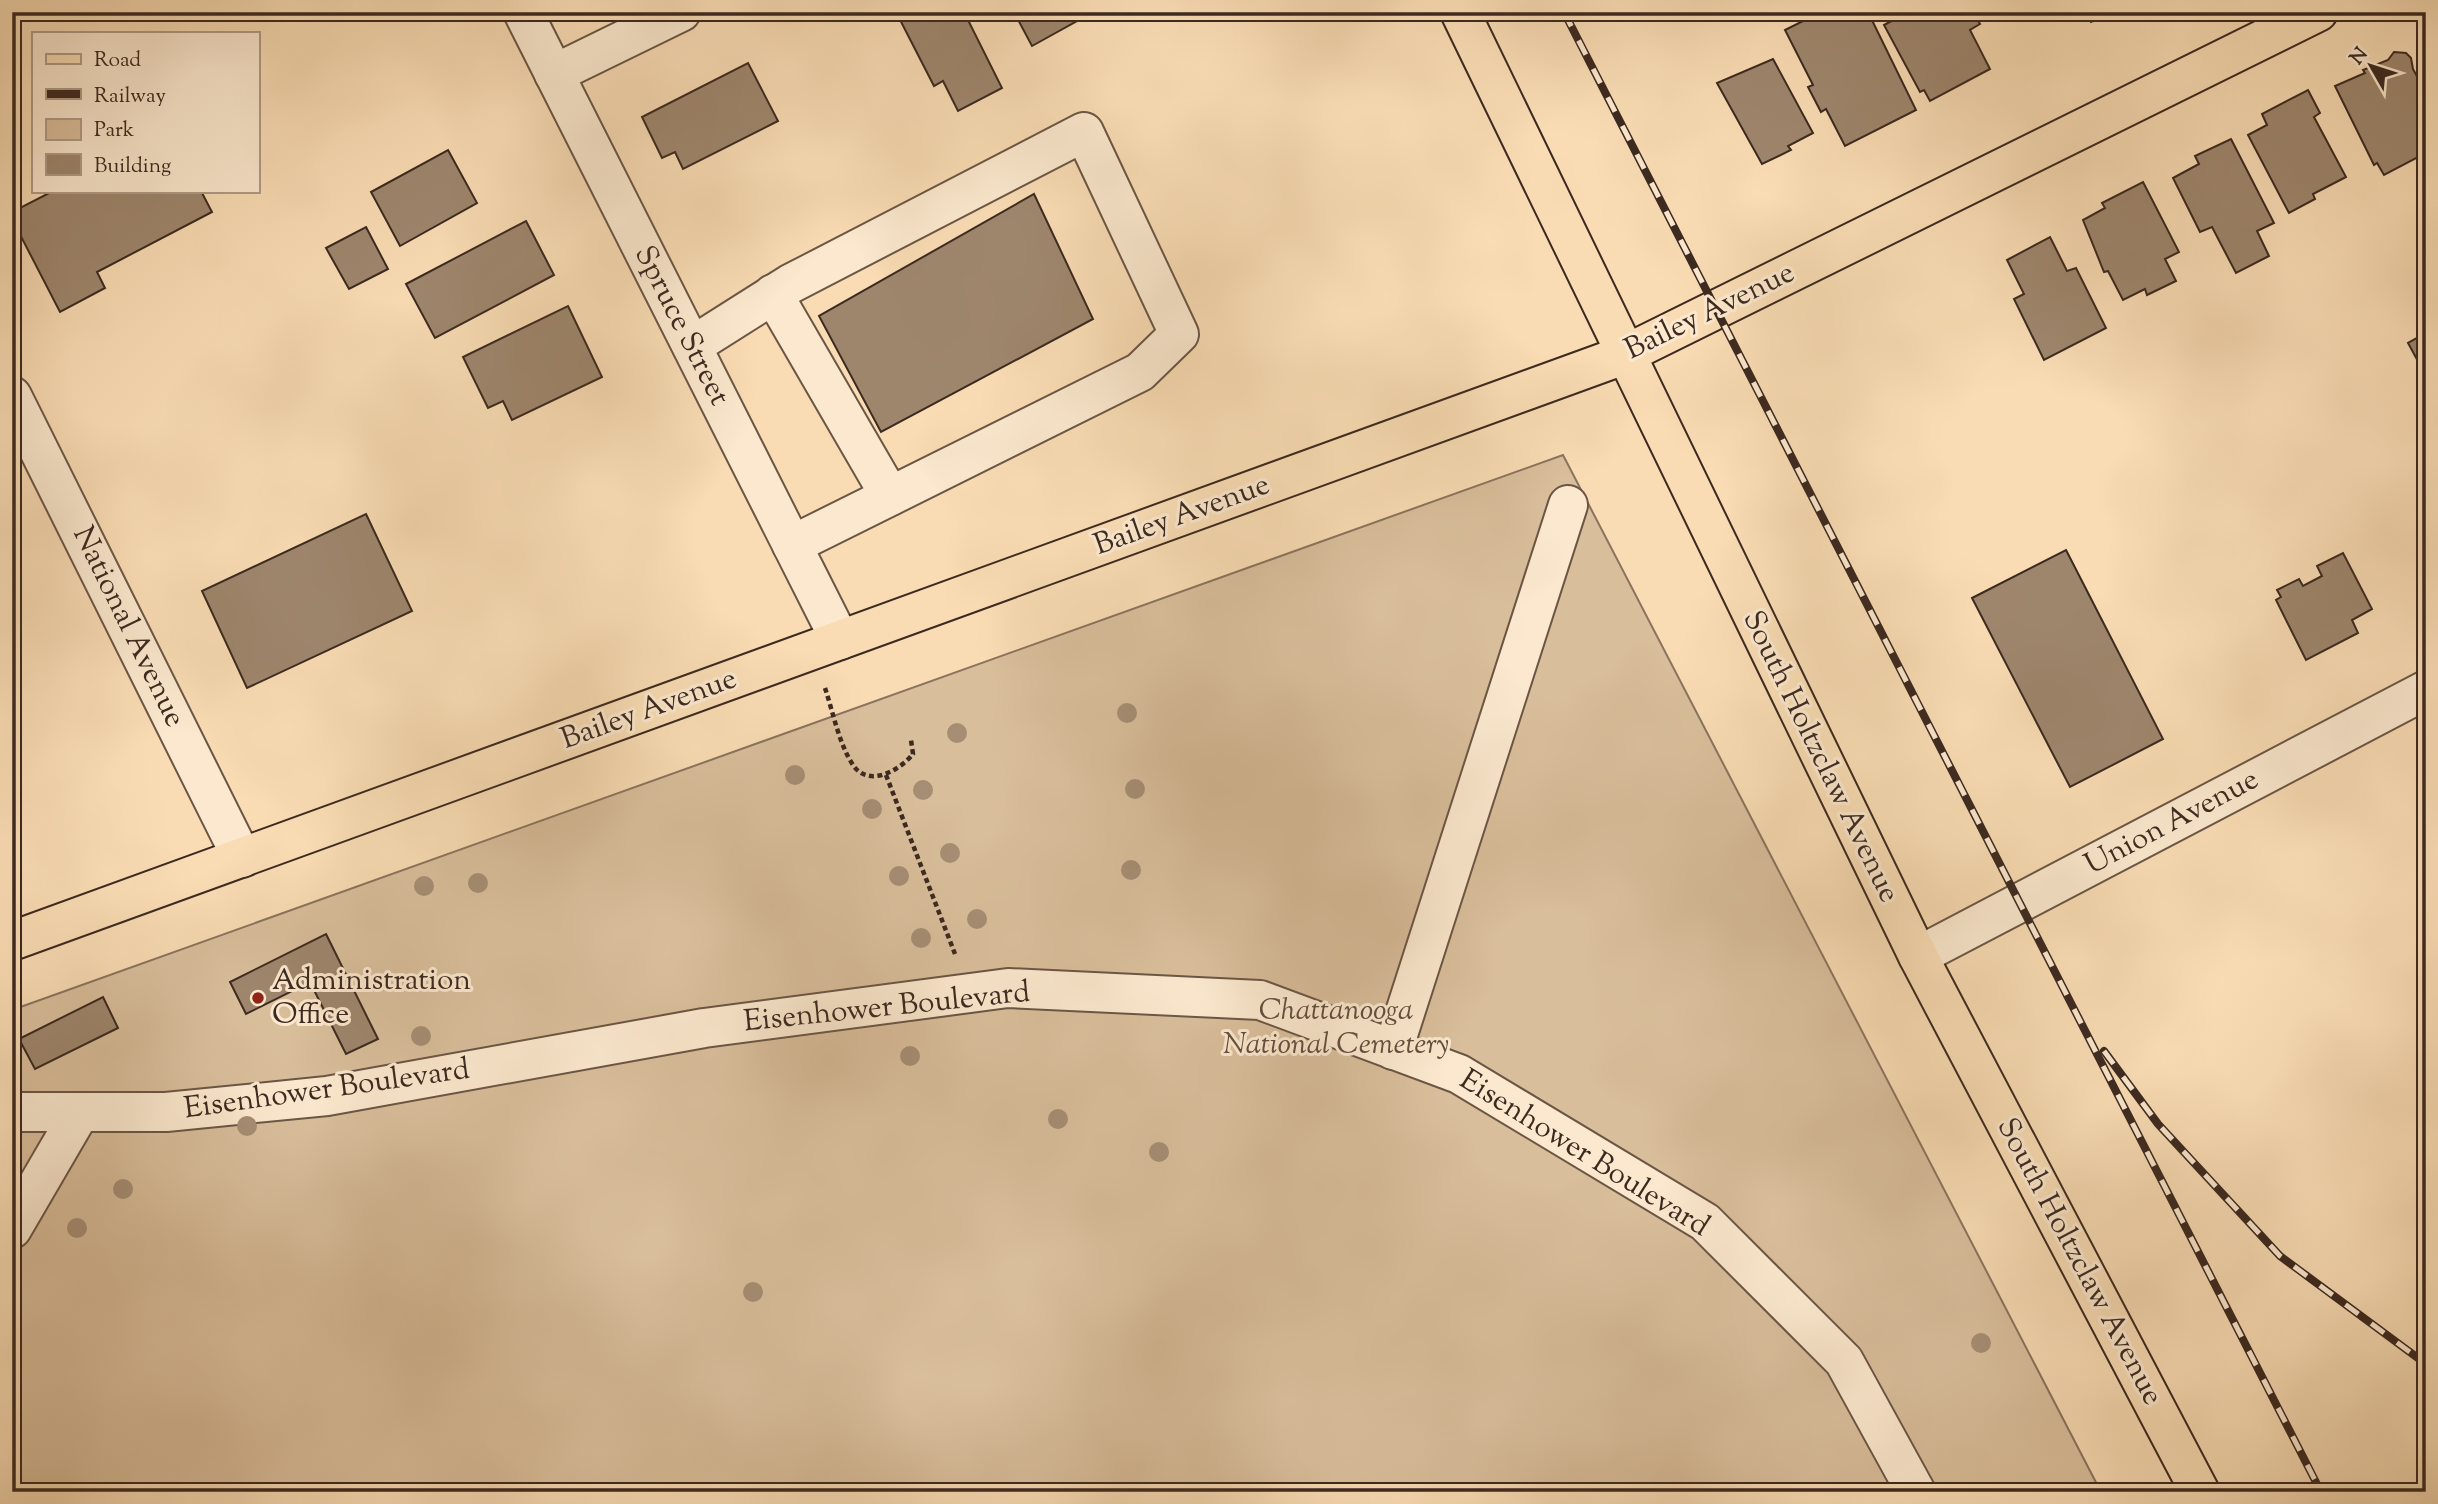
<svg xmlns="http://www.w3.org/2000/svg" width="2438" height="1504" font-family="'Sorts Mill Goudy',serif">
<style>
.green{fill:#d9be9b;stroke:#8a745e;stroke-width:2}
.building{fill:#9e866d;stroke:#3c2920;stroke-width:2}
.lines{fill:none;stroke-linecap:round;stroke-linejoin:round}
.minor-casing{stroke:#6b5645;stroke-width:42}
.major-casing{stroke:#3c2920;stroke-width:42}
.path{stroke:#3c2920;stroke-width:4.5;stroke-dasharray:5 3.5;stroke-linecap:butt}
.minor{stroke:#fbe8ce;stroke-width:38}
.major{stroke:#f9dcb4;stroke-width:38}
.rail-casing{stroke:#3c2920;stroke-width:8}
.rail{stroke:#fbe8ce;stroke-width:5;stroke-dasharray:16;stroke-linecap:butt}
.tree{fill:#a68e74}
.poi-dot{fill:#8f2418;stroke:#fbe8ce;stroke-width:2.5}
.labels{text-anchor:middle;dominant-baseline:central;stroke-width:6;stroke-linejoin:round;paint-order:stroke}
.street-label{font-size:30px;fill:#3c2920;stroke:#fbe8ce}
.poi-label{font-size:30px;fill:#3c2920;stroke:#fbe8ce;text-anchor:start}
.park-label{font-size:30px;font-style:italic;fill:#634e3f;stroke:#fbe8ce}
</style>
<rect width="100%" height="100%" fill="#f9dcb4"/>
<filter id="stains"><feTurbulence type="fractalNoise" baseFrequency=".00286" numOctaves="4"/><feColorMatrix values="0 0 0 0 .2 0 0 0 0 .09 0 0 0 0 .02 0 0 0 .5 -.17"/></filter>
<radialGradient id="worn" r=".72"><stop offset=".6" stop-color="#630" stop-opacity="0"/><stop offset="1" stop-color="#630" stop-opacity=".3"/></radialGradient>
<!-- green -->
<polygon class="green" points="1563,455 2101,1492 12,1492 12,1010"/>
<!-- building -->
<g class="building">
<polygon points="896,12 964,12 1002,88 958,111 943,81 934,86"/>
<polygon points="1014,12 1084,12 1086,16 1032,46"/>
<polygon points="1821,12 1868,12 1916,110 1845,146 1826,109 1821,112 1808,87 1813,85 1785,30"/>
<polygon points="1899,12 1973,12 1980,24 1970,30 1990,69 1930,101 1924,90 1920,92 1884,25 1901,16"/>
<polygon points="2086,12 2113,12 2091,22"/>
<polygon points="2394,52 2406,53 2411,58 2413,69 2426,93 2426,153 2384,175 2377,163 2374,165 2335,86 2365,73 2363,70 2388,60"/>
<polygon points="1773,59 1813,133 1788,146 1791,150 1762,164 1717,83"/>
<polygon points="748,63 778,121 683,169 675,152 662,158 642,117"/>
<polygon points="2308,90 2320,113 2314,117 2346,177 2313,194 2315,199 2289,213 2248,135 2267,125 2262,114"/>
<polygon points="2231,139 2274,223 2257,231 2269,256 2236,273 2212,227 2200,232 2173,178 2199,164 2195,156"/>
<polygon points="448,150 477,203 400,246 371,192"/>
<polygon points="2143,182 2179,252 2165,259 2176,281 2147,295 2145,289 2123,300 2108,271 2104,272 2083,220 2105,208 2102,203"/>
<polygon points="53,191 201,191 212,212 97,272 105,288 60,312 12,219 12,212"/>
<polygon points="1034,194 1093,319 881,432 819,316"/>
<polygon points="526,221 554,275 435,338 406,284"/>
<polygon points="366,227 388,269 349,289 326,248"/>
<polygon points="2050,237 2067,271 2076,268 2106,328 2044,360 2014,299 2024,294 2007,260"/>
<polygon points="568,306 602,377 512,420 503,401 488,408 463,357"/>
<polygon points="2426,333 2426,376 2408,343"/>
<polygon points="366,514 412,611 247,688 202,591"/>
<polygon points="2066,550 2163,739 2070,787 1972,598"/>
<polygon points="2343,553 2372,609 2352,620 2358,633 2306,660 2276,600 2281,597 2277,590 2299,579 2303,586 2322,576 2317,566"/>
<polygon points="326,934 378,1039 346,1054 310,982 246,1014 230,982"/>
<polygon points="103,997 118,1028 35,1069 19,1039"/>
</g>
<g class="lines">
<defs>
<g id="minor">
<polyline points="523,12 840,640"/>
<polyline points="554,74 681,12"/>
<polyline points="773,294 890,496"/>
<polyline points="692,346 790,284 1084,132 1179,334 1140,372 792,545"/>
<polyline points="12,396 242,858"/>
<polyline points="1918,956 2426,690"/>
<polyline points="1393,1050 1568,505"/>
<polyline points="12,1112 166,1112 327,1096 704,1028 1008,988 1260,1000 1459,1074 1705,1222 1844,1361 1916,1492"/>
<polyline points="12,1229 79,1114"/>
</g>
<g id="major">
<polyline points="1460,12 1918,956 2200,1492"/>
<polyline points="12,941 1624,355 2318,12"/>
</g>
</defs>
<!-- minor casing -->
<use href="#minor" class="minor-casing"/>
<!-- major casing -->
<use href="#major" class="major-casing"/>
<!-- path -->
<g class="path">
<path d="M825 688C833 712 839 744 853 765 869 789 901 769 913 754L911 740"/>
<polyline points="886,775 955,954"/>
</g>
<!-- minor -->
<use href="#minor" class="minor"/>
<!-- major -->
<use href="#major" class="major"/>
<defs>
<g id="rail">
<polyline points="1564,12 2321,1492"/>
<polyline points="2104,1051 2158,1124 2280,1256 2426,1364"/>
</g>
</defs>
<!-- rail casing -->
<use href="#rail" class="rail-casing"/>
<!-- rail -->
<use href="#rail" class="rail"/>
</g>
<!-- trees -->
<g class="tree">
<circle cx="1127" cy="713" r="10"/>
<circle cx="957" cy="733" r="10"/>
<circle cx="795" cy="775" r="10"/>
<circle cx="1135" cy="789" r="10"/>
<circle cx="923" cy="790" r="10"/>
<circle cx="872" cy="809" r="10"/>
<circle cx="950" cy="853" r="10"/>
<circle cx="1131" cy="870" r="10"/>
<circle cx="899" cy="876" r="10"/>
<circle cx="478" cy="883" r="10"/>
<circle cx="424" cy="886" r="10"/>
<circle cx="977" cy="919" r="10"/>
<circle cx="921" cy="938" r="10"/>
<circle cx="421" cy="1036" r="10"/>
<circle cx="910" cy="1056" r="10"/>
<circle cx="1058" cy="1119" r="10"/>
<circle cx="247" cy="1126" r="10"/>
<circle cx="1159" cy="1152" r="10"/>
<circle cx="123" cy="1189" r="10"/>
<circle cx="77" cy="1228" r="10"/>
<circle cx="753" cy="1292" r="10"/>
<circle cx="1981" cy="1343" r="10"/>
</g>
<!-- markers -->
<circle class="poi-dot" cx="258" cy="998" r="7"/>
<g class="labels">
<!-- street labels -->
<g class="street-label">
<text transform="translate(1710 312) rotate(-26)">Bailey Avenue</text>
<text transform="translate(681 326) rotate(63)">Spruce Street</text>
<text transform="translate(1182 516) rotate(-20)">Bailey Avenue</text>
<text transform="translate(128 627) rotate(64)">National Avenue</text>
<text transform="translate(649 710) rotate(-20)">Bailey Avenue</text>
<text transform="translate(1820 757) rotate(64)">South Holtzclaw Avenue</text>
<text transform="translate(2172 823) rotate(-28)">Union Avenue</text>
<text transform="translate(887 1008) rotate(-6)">Eisenhower Boulevard</text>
<text transform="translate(327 1090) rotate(-8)">Eisenhower Boulevard</text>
<text transform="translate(1584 1154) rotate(32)">Eisenhower Boulevard</text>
<text transform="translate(2079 1262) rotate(62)">South Holtzclaw Avenue</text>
</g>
<!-- poi labels -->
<g class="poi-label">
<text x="272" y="981">Administration<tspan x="272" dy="34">Office</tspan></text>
</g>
<!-- park labels -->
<g class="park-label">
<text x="1336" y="1011">Chattanooga<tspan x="1336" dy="34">National Cemetery</tspan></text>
</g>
</g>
<!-- margin -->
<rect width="2438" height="1504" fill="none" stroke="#f9dcb4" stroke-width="42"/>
<rect x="14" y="14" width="2410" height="1476" fill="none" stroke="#3c2920" stroke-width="3.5"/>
<rect x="21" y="21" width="2396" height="1462" fill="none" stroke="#3c2920" stroke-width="2"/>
<!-- legend -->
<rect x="32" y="32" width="228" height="161" fill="#fbe8ce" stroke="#af9c88" stroke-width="2"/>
<rect x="46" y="54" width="35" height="10" fill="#f9dcb4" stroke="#af9c88" stroke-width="2"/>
<text x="94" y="66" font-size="21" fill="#3c2920">Road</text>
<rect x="46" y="89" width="35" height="10" fill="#3c2920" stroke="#af9c88" stroke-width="2"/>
<text x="94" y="102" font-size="21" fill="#3c2920">Railway</text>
<rect x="46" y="119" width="35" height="21" fill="#d9be9b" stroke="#af9c88" stroke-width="2"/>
<text x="94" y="136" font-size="21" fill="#3c2920">Park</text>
<rect x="46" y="154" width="35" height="21" fill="#9e866d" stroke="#af9c88" stroke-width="2"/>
<text x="94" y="172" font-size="21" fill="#3c2920">Building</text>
<!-- north arrow -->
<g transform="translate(2371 66) rotate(309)" stroke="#fbe8ce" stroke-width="5" paint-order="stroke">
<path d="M0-5L12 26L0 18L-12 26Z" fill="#3c2920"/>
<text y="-10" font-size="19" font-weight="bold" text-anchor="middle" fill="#3c2920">N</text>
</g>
<rect width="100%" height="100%" filter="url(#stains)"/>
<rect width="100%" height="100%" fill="url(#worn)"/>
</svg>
